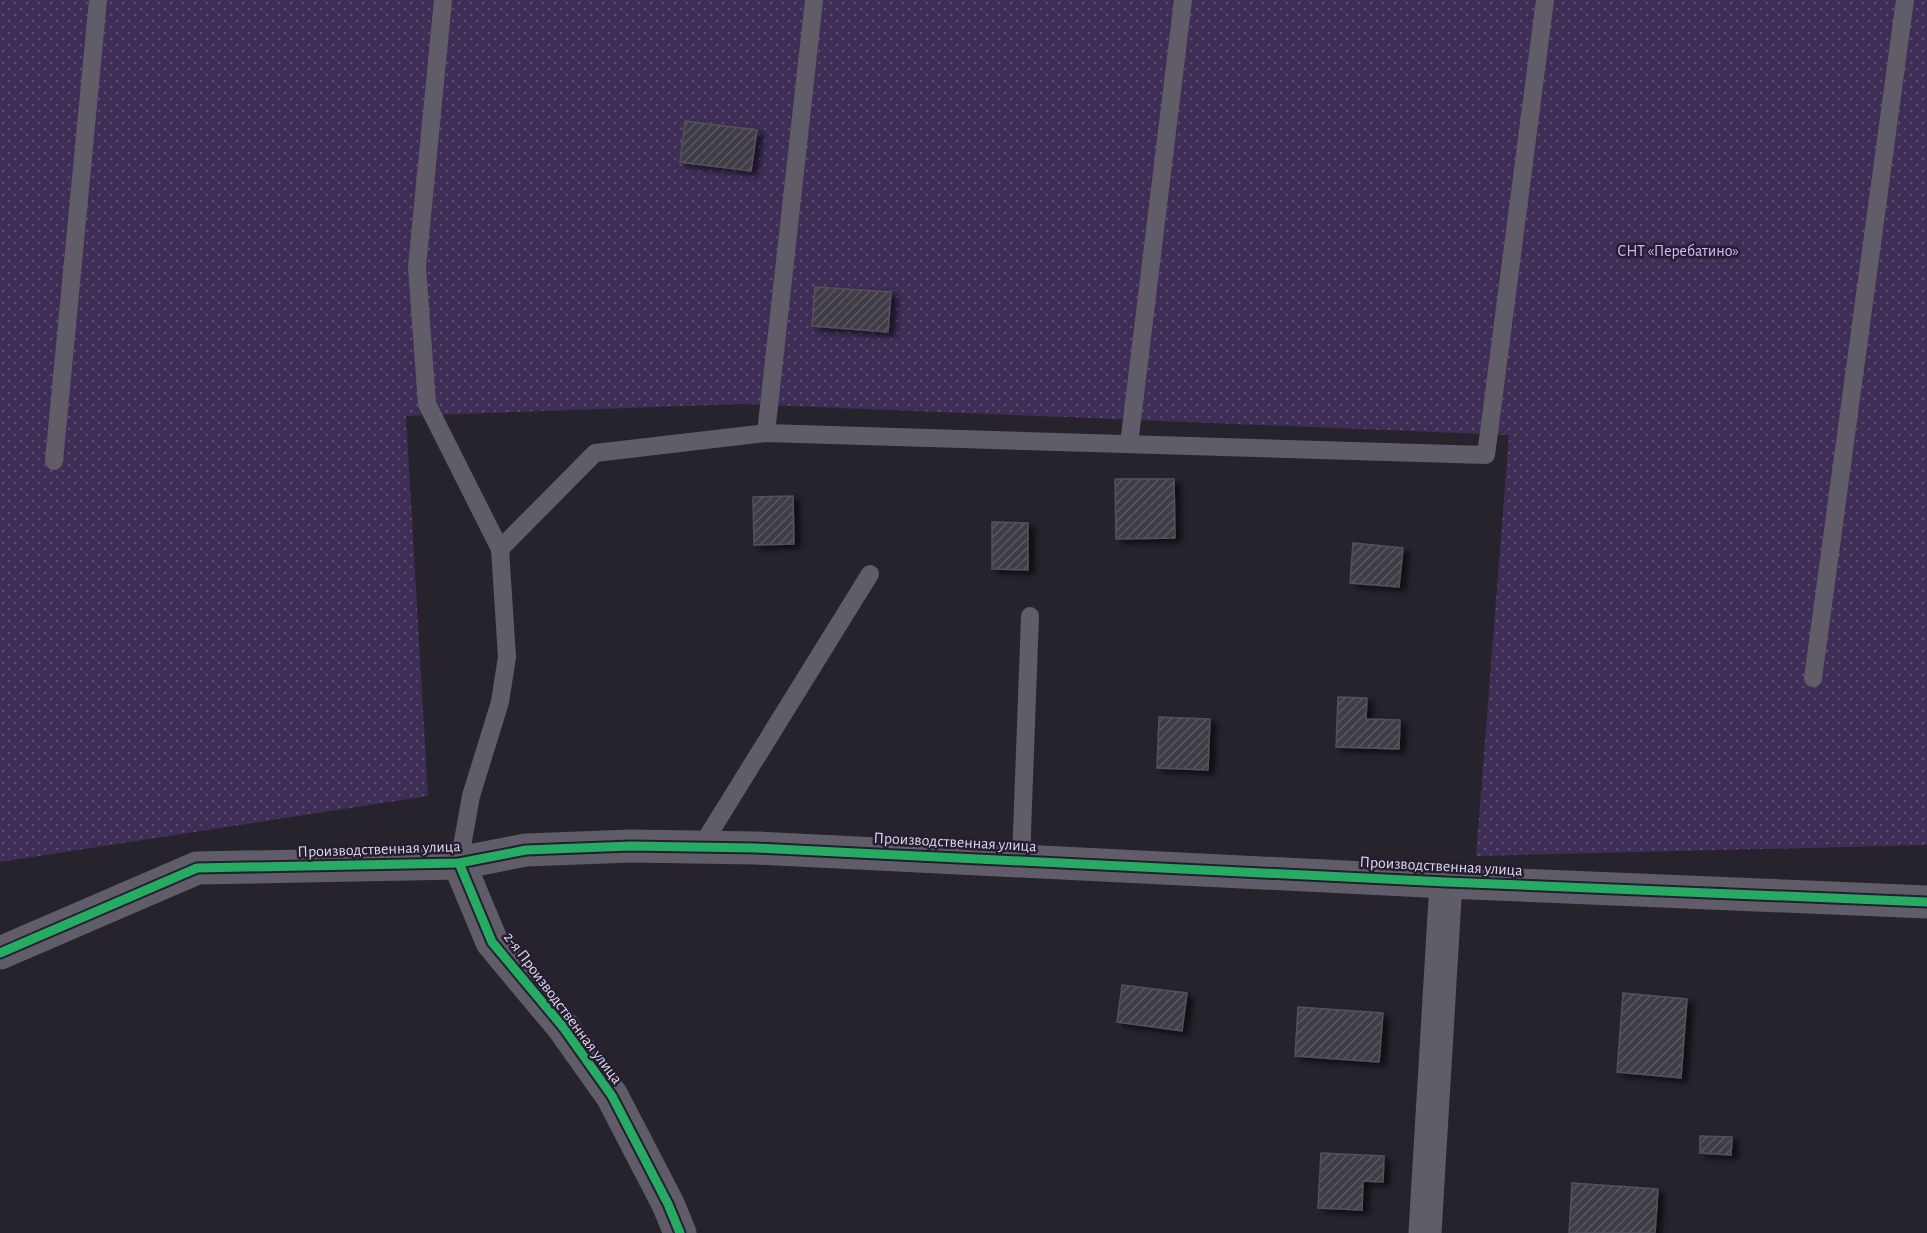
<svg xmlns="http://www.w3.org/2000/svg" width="1927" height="1233" font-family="'Alegreya Sans',sans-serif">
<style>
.park{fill:url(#park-dots)}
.building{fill:url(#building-hatch);stroke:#54515a;stroke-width:1.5;filter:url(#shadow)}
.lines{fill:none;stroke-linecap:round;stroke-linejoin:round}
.lane{stroke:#615d68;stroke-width:18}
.street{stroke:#615d68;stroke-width:33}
.cycleway-casing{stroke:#251e32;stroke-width:13}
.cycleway{stroke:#26ab63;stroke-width:9}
.labels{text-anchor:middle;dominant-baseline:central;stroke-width:5;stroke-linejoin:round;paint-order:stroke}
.park-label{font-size:16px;fill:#d2bafb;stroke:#251e32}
.street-label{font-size:16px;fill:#dfdae8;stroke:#251e32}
</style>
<defs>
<pattern id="park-dots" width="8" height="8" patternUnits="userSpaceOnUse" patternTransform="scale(1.5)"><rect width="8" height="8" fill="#3e2e56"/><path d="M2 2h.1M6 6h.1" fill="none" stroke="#594c6e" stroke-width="1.8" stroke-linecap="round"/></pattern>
<pattern id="building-hatch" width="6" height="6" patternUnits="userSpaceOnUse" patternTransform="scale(1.5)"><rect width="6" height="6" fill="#413e47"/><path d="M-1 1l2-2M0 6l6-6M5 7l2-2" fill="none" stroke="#5c5962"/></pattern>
<filter id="shadow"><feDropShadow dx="6" dy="4" stdDeviation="3" flood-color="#0009"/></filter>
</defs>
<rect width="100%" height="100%" fill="#26232d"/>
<!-- park -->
<polygon class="park" points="0,0 1927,0 1927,845 1476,856 1509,435 742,404 406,416 428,796 0,862"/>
<!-- building -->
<g class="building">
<polygon points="685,121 757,130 751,171 680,162"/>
<polygon points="815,287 891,292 888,332 812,326"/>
<polygon points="1115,479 1174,479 1175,538 1116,539"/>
<polygon points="793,496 794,544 754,545 753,497"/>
<polygon points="992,522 1028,523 1028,570 992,569"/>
<polygon points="1353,543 1403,548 1399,587 1350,583"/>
<polygon points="1338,697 1367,698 1366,719 1400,720 1399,749 1336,747"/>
<polygon points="1159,717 1210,719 1208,770 1157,768"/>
<polygon points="1122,985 1187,993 1182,1031 1117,1022"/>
<polygon points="1623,993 1687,999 1681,1078 1617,1072"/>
<polygon points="1298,1007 1383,1013 1379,1062 1295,1056"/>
<polygon points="1700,1136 1732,1137 1731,1155 1700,1153"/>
<polygon points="1321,1153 1384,1156 1383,1182 1363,1181 1362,1210 1318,1208"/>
<polygon points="1572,1183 1658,1189 1655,1233 1569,1233"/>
</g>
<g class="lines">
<!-- lane -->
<g class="lane">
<polyline points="443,0 417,267 427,404 500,549 507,657 500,702 471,796 459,863"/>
<polyline points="766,433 814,0"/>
<polyline points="1129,444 1183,0"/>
<polyline points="54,461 98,0"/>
<polyline points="500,549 595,453 766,433 1486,455 1545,0"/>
<polyline points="1813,678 1905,0"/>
<polyline points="701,847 870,574"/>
<polyline points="1021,860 1030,616"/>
</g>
<!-- street -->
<g class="street">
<polyline points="459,863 492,942 563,1027 612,1096 668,1204 680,1233"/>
<polyline points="0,953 197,868 459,863 526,850 631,846 756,848 1446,882 1927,902"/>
<polyline points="1425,1233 1446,882"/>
</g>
<defs>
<g id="cycleway">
<polyline points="459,863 492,942 563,1027 612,1096 668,1204 680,1233"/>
<polyline points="0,953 197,868 459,863 526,850 631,846 756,848 1446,882 1927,902"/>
</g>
</defs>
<!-- cycleway casing -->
<use href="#cycleway" class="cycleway-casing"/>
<!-- cycleway -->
<use href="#cycleway" class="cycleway"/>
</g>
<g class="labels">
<!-- park labels -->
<g class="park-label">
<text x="1678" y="251">СНТ «Перебатино»</text>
</g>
<!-- street labels -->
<g class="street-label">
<text transform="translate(955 842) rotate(3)">Производственная улица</text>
<text transform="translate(379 849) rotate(-2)">Производственная улица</text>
<text transform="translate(1441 866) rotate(3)">Производственная улица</text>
<text transform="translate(563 1008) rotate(53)">2-я Производственная улица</text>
</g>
</g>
</svg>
